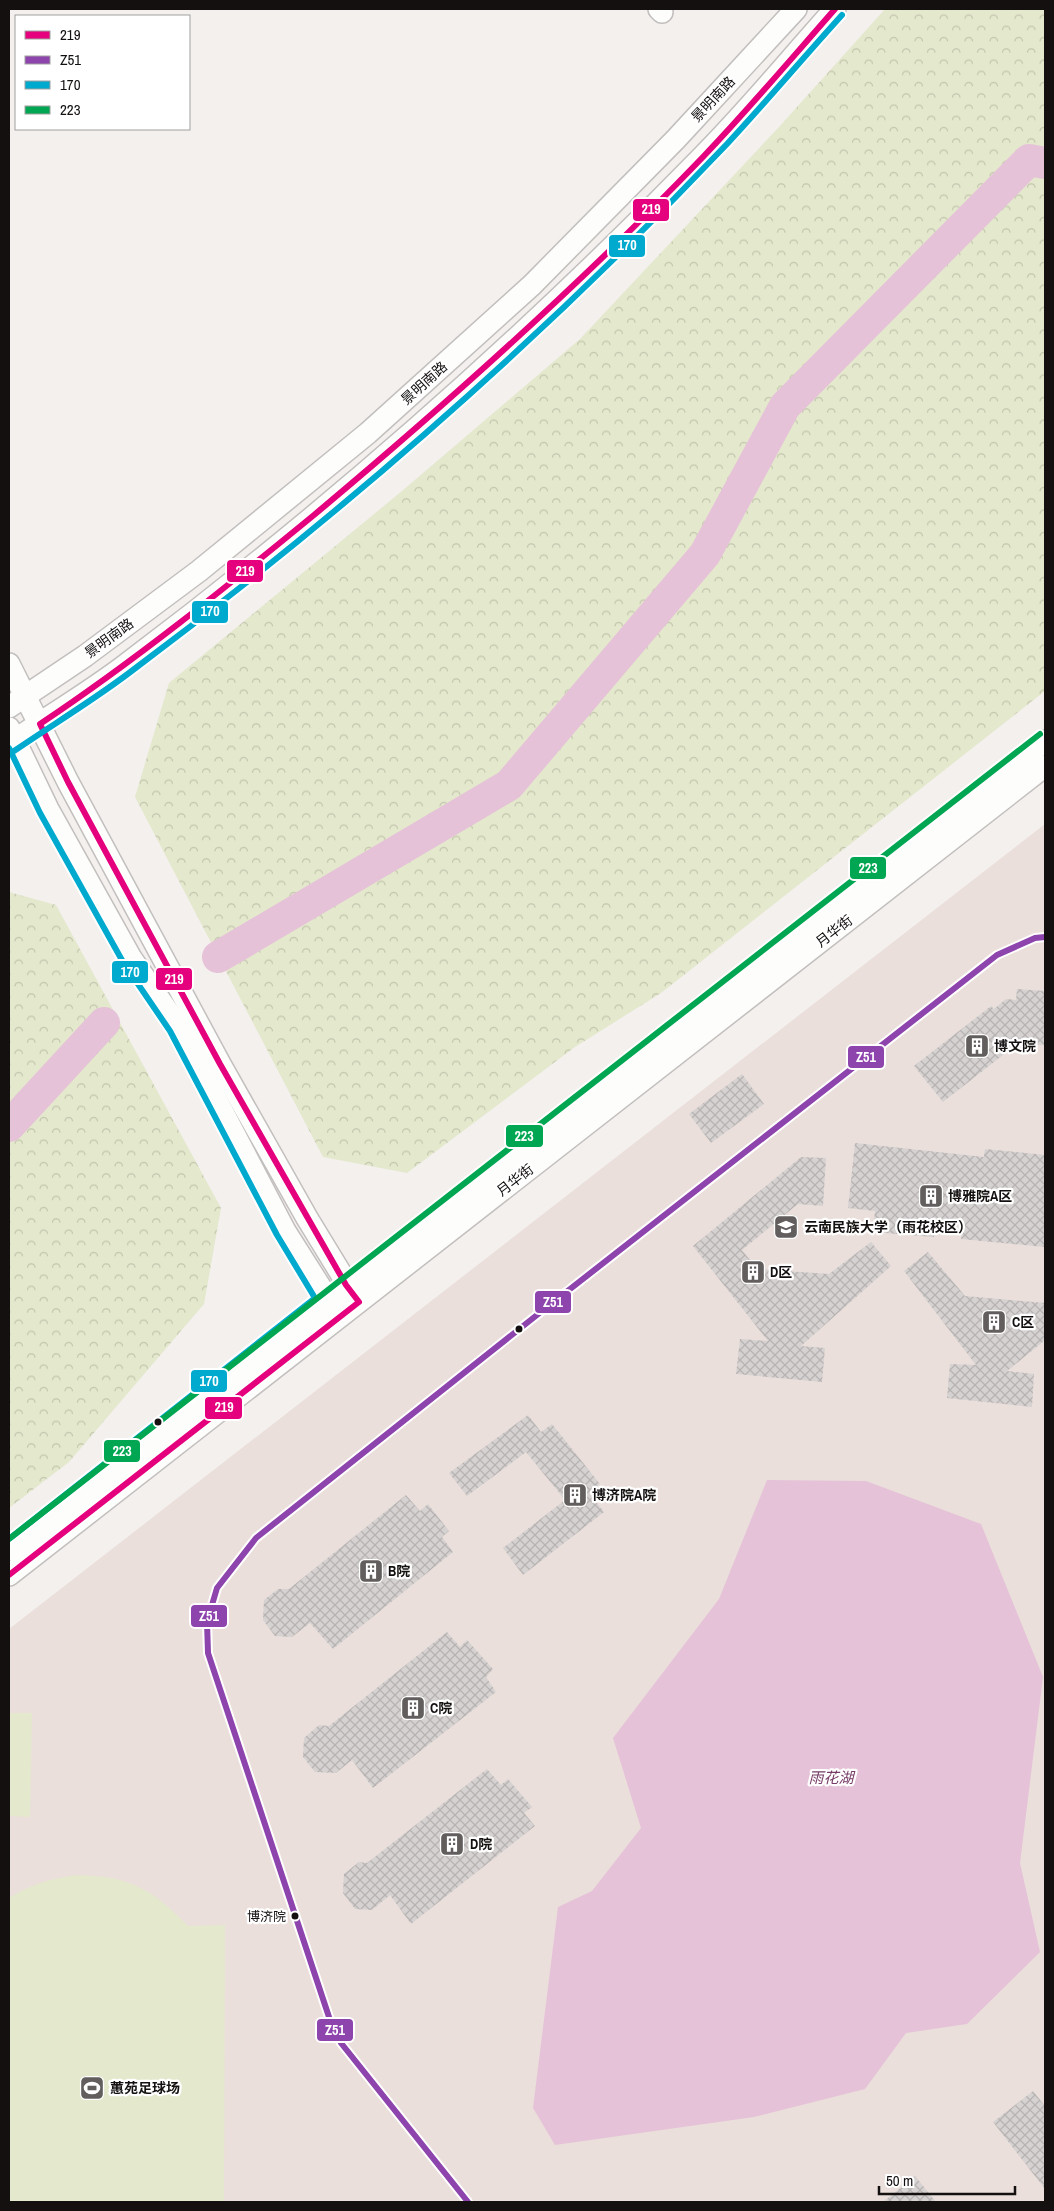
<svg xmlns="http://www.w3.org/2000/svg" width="1054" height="2211" font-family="'Archivo Narrow','Noto Sans SC',sans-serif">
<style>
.built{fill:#eadfdb}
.forest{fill:url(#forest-crowns)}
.pitch{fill:#e4e8cc}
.water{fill:#e5c2d8}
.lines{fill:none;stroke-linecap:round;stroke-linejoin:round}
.river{stroke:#e5c2d8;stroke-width:32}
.building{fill:url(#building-cross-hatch)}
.minor-casing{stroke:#c2bfbe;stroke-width:24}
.minor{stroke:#fdfdfc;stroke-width:21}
.bus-1-casing{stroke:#fff;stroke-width:10}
.bus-2-casing{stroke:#fff;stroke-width:10}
.bus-3-casing{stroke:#fff;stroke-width:10}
.bus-4-casing{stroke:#fff;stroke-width:10}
.bus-1{stroke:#e5007d;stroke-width:6}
.bus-2{stroke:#8e44ad;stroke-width:6}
.bus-3{stroke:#00a9ce;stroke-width:6}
.bus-4{stroke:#00a651;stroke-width:6}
.bus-dot{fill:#13100f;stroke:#fff;stroke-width:2}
.labels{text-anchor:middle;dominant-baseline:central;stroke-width:4.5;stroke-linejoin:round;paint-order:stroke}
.bus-label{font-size:13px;fill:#13100f;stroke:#fff;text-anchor:end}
.street-label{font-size:14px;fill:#13100f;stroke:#fff}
.poi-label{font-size:14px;font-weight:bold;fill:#13100f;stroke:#fff;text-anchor:start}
.water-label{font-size:15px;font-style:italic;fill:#773c67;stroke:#fff}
.line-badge{stroke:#fff;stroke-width:2}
.badge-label{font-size:14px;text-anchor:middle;font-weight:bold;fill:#fff}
</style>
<defs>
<pattern id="forest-crowns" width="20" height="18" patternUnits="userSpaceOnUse" patternTransform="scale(1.25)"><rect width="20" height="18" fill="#e4e8cc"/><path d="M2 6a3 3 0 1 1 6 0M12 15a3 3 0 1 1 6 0" fill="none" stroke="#c3c6ae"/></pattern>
<pattern id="building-cross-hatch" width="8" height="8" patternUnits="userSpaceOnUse" patternTransform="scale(1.25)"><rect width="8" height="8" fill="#d5d2d1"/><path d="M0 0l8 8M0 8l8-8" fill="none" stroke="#b6b3b2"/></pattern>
</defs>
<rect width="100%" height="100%" fill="#f4f0ee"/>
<!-- built -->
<polygon class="built" points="1045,824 1045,2202 9,2202 9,1629"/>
<!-- forest -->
<g class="forest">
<polygon points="885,9 1045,9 1045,691 661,993 575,1047 407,1173 323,1157 135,797 169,683 402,491 580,339 779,127"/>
<polygon points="9,892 56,905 221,1208 204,1304 69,1462 9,1508"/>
</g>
<!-- pitch -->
<g class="pitch">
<polygon points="9,1713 32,1713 30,1817 9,1816"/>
<path d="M76 1875C128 1876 152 1888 188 1926L225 1925 224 2202H9V1898C31 1884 51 1879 76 1875Z"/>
</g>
<!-- water -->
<polygon class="water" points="767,1480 866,1481 981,1524 1043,1677 1020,1863 1040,1952 967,2024 906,2033 865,2089 754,2117 555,2145 533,2108 558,1907 592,1891 641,1828 613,1738 719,1599"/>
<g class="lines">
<!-- river -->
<g class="river">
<polyline points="218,957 509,785 705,554 785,406 1029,160 1045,163"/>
<polyline points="9,1126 104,1023"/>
</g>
</g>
<!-- building -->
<g class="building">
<polygon points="1017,989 1045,991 1045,1045 1017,1044 943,1102 914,1066 991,1006 994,1009 1006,999 1016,1000"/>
<polygon points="742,1074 764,1104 711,1143 689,1114"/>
<polygon points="855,1143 984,1157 985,1149 1045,1155 1045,1247 961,1239 963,1225 935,1222 934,1237 873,1232 875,1211 848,1208"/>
<polygon points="801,1157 826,1158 823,1206 798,1204 742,1250 757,1269 829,1274 871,1242 891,1266 801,1346 825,1348 822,1382 736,1374 740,1339 768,1341 693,1246"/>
<polygon points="928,1252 965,1296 1045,1303 1045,1340 1007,1371 1034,1374 1032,1407 947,1398 950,1364 976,1365 904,1271"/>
<polygon points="528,1415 541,1432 552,1424 600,1484 589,1493 604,1512 523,1575 503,1548 565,1500 526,1452 467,1496 449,1473"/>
<polygon points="406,1495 420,1511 428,1504 449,1531 442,1537 453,1552 333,1649 310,1623 292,1637 275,1636 263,1620 264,1600 278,1589 289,1589"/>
<polygon points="447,1632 460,1647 467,1640 493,1669 486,1677 496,1692 373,1788 352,1760 336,1773 315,1772 303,1757 304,1738 319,1725 329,1726"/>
<polygon points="487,1769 501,1785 508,1779 532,1807 524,1813 535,1826 411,1924 390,1895 372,1910 355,1909 343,1893 344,1874 359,1862 367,1863"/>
<polygon points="1033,2091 1045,2106 1045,2189 993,2122"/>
<polygon points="915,2176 936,2202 883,2202"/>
</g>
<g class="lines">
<defs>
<g id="minor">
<polyline points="659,9 662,12"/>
<polyline points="9,664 68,782 220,1064 307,1218 354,1295"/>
<polyline points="9,707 85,656 199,571 368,433 532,285 676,139 796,9"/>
<polyline points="9,728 48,809 131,958 178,1026 285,1231 335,1310"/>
<path d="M9 744C47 717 87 694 124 666 329 512 522 342 701 158 748 111 790 59 835 9"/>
<polyline points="9,1550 1045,741"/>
<polyline points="9,1575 1045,766"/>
</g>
</defs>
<!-- minor casing -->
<use href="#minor" class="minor-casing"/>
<!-- minor -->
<use href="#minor" class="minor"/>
<defs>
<path id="bus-1" d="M9 1575 359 1302 346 1285 220 1064 68 782 40 724C136 660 225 588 314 515 449 402 580 285 702 158 748 110 791 59 835 9"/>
<polyline id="bus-2" points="468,2202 341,2043 329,2017 208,1653 207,1622 217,1588 256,1538 542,1311 997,955 1035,938 1045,937"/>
<g id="bus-3">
<polyline points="9,748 40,813 123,962 170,1031 277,1235 315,1298 9,1539"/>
<path d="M14 751C52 725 92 701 129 673 342 514 544 337 727 144 766 102 803 58 842 15"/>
</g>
<polyline id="bus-4" points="9,1539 1040,734"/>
</defs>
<!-- bus-1 casing -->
<use href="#bus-1" class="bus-1-casing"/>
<!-- bus-2 casing -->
<use href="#bus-2" class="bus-2-casing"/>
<!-- bus-3 casing -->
<use href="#bus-3" class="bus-3-casing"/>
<!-- bus-4 casing -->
<use href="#bus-4" class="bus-4-casing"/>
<!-- bus-1 -->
<use href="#bus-1" class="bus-1"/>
<!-- bus-2 -->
<use href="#bus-2" class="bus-2"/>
<!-- bus-3 -->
<use href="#bus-3" class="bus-3"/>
<!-- bus-4 -->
<use href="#bus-4" class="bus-4"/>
</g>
<!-- icons -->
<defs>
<symbol id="building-square" viewBox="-11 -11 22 22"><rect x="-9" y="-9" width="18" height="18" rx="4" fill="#625e5d" stroke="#fff"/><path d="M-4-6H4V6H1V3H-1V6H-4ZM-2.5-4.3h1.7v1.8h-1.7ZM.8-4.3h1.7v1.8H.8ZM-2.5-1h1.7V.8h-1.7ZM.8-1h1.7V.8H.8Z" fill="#fff"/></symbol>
<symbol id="university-square" viewBox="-11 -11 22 22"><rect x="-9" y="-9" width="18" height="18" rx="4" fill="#625e5d" stroke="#fff"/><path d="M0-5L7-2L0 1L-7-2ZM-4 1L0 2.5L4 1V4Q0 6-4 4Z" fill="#fff"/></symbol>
<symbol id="stadium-square" viewBox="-11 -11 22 22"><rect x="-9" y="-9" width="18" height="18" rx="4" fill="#625e5d" stroke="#fff"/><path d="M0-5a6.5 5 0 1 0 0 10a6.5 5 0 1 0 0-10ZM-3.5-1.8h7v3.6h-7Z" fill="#fff"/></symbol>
</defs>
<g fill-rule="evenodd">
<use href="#building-square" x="963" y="1032" width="28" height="28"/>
<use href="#building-square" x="917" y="1182" width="28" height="28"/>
<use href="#university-square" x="772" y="1213" width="28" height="28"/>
<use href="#building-square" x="739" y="1258" width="28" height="28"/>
<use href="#building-square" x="980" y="1308" width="28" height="28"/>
<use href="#building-square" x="561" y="1481" width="28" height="28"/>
<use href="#building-square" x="357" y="1557" width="28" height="28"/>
<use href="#building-square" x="399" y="1694" width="28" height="28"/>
<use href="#building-square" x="438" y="1830" width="28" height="28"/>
<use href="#stadium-square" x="78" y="2074" width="28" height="28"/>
</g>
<!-- markers -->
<g class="bus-dot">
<circle cx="519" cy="1329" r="4.5"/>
<circle cx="158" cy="1422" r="4.5"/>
<circle cx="295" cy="1916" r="4.5"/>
</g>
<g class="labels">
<!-- bus labels -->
<g class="bus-label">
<text x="286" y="1916">博济院</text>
</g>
<!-- street labels -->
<g class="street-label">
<text transform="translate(713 99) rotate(-47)">景明南路</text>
<text transform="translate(424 383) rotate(-42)">景明南路</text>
<text transform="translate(109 638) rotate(-36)">景明南路</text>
<text transform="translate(834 931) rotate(-38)">月华街</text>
<text transform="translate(515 1180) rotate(-38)">月华街</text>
</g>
<!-- poi labels -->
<g class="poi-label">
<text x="994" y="1046">博文院</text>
<text x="948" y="1196">博雅院A区</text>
<text x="804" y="1227">云南民族大学（雨花校区）</text>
<text x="770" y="1272">D区</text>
<text x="1012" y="1322">C区</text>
<text x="592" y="1495">博济院A院</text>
<text x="388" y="1571">B院</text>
<text x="430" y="1708">C院</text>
<text x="470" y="1844">D院</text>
<text x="110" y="2088">蕙苑足球场</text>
</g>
<!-- water labels -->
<g class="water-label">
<text x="831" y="1777">雨花湖</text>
</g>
</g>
<g class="line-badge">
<rect x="632" y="198" width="38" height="24" rx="5" fill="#e5007d"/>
<rect x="608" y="234" width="38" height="24" rx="5" fill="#00a9ce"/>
<rect x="226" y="559" width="38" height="24" rx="5" fill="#e5007d"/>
<rect x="191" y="600" width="38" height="24" rx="5" fill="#00a9ce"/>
<rect x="849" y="856" width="38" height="24" rx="5" fill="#00a651"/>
<rect x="111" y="960" width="38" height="24" rx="5" fill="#00a9ce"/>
<rect x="155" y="967" width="38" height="24" rx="5" fill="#e5007d"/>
<rect x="847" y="1045" width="38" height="24" rx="5" fill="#8e44ad"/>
<rect x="505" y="1124" width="39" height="24" rx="5" fill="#00a651"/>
<rect x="534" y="1290" width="38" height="24" rx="5" fill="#8e44ad"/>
<rect x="190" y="1369" width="38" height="24" rx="5" fill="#00a9ce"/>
<rect x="204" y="1396" width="39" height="24" rx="5" fill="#e5007d"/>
<rect x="103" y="1439" width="38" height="24" rx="5" fill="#00a651"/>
<rect x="190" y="1604" width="38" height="24" rx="5" fill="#8e44ad"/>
<rect x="316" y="2018" width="38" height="24" rx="5" fill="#8e44ad"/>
</g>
<g class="badge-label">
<text x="651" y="214">219</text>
<text x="627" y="250">170</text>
<text x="245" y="576">219</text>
<text x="210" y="616">170</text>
<text x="868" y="873">223</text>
<text x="130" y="977">170</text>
<text x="174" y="984">219</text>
<text x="866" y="1062">Z51</text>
<text x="524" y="1141">223</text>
<text x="553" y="1307">Z51</text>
<text x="209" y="1386">170</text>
<text x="224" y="1412">219</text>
<text x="122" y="1456">223</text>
<text x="209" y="1621">Z51</text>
<text x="335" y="2035">Z51</text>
</g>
<!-- border -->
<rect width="1054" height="2211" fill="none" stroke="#13100f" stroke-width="20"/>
<!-- legend -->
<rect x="15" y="15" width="175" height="115" fill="#ffffff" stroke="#a19f9f"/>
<rect x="25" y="31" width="25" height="8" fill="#e5007d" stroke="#a19f9f"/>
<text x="60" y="40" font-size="15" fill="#13100f">219</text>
<rect x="25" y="56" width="25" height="8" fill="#8e44ad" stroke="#a19f9f"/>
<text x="60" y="65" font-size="15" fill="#13100f">Z51</text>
<rect x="25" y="81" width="25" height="8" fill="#00a9ce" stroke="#a19f9f"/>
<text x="60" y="90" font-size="15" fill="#13100f">170</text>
<rect x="25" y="106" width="25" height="8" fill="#00a651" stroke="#a19f9f"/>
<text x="60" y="115" font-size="15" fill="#13100f">223</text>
<!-- scale -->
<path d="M879 2186v8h136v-8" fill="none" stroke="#13100f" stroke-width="2.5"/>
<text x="886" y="2186" font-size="15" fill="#13100f" stroke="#ffffff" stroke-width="4" paint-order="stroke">50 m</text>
</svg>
